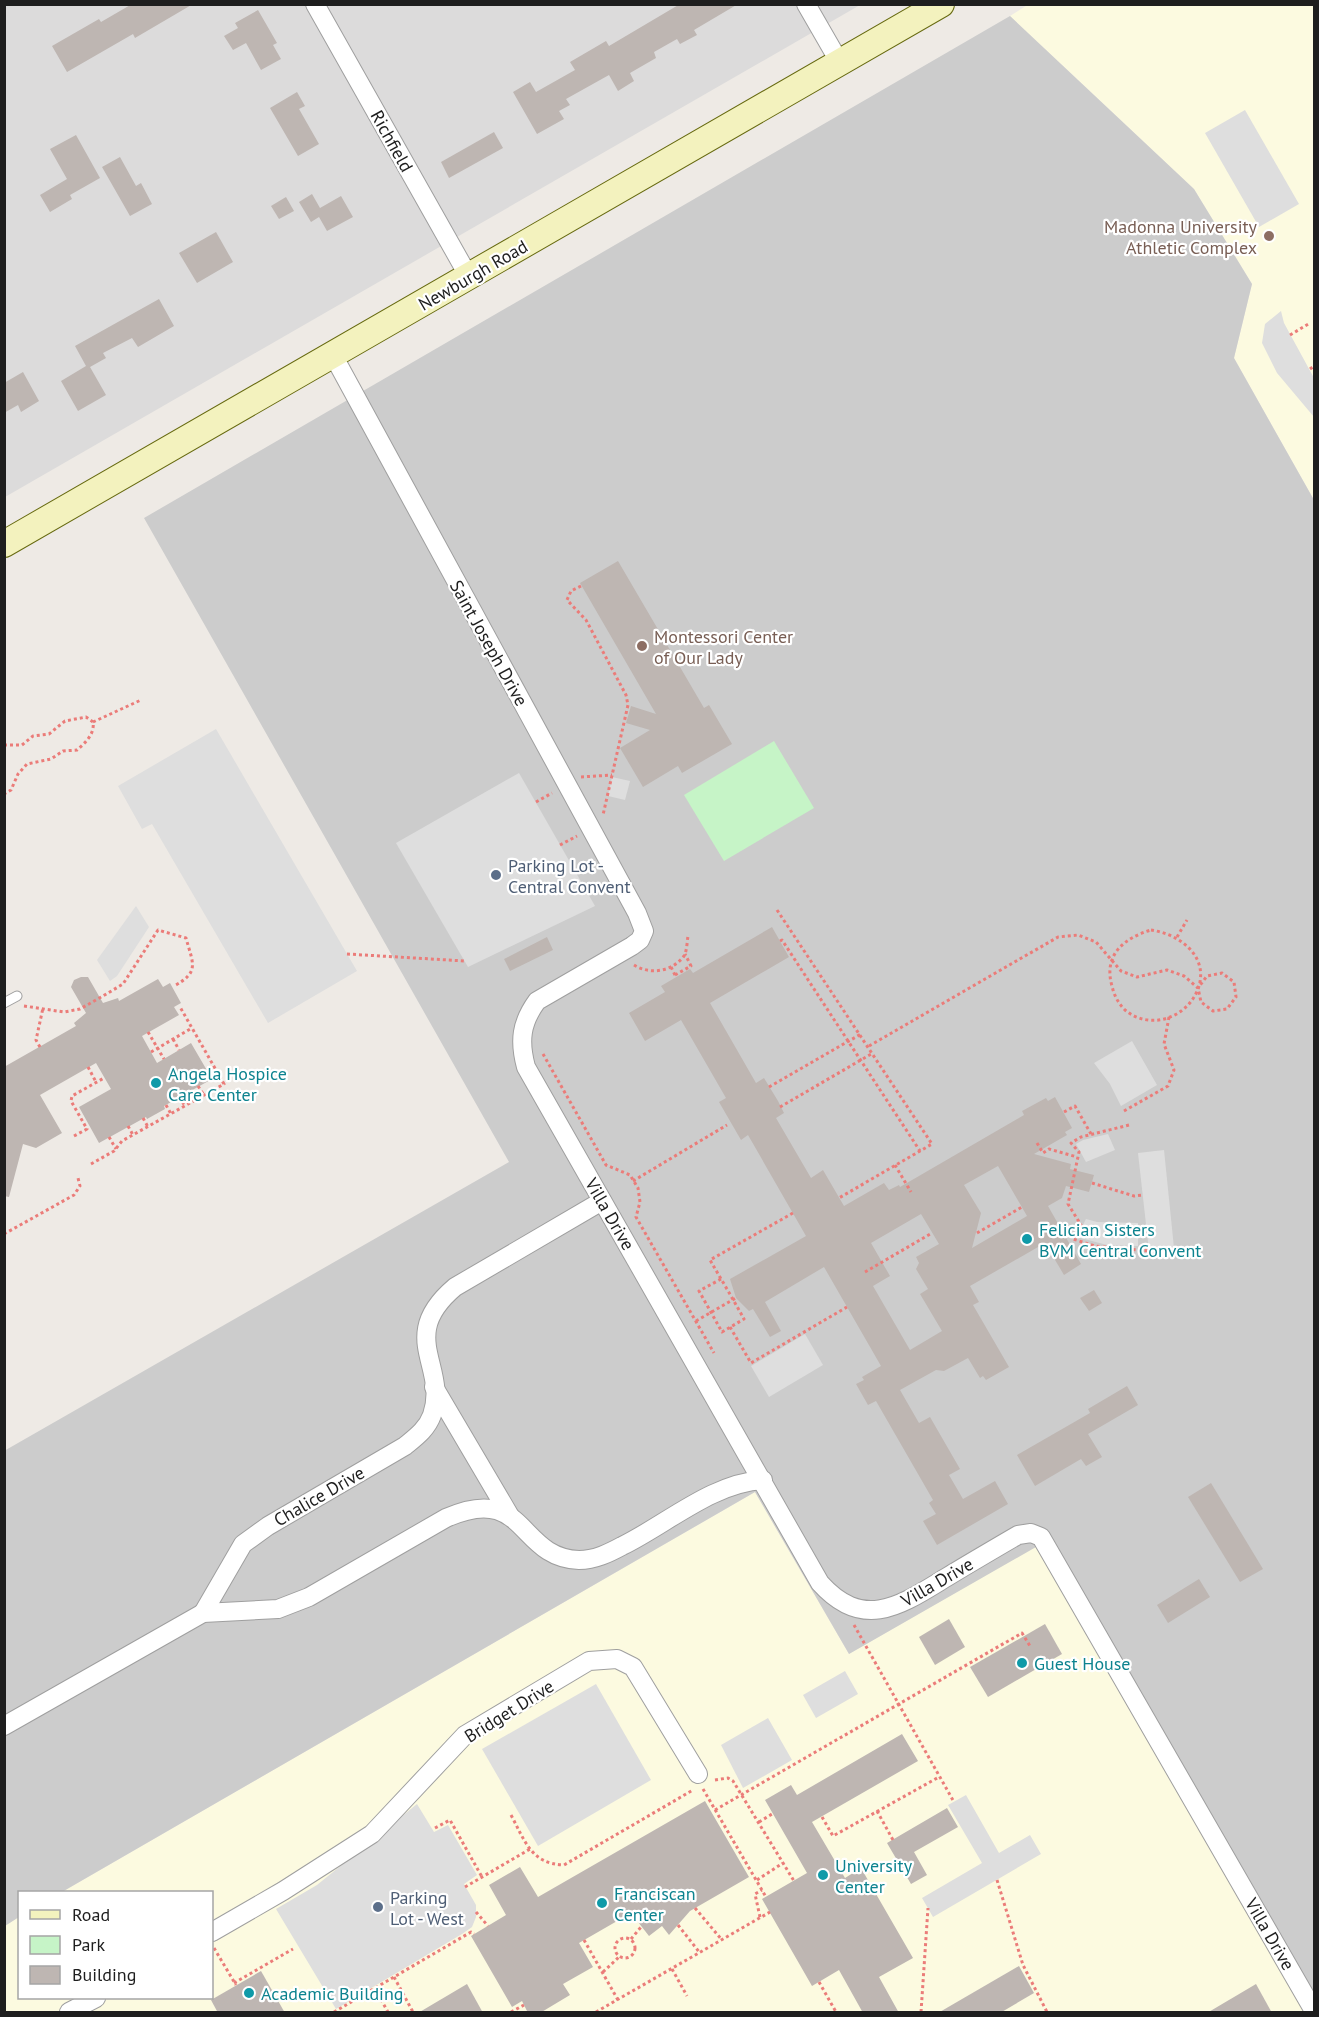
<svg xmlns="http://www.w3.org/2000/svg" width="1319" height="2017" font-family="'PT Sans',sans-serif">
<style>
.residential{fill:#dcdbdb}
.education{fill:#fcfae0}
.religious{fill:#ccc}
.park{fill:#c6f4c7}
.parking{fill:#dedede}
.building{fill:#beb6b2;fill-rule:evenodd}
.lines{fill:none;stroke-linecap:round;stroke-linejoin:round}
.service-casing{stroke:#9f9f9f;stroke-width:11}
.minor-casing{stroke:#9f9f9f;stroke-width:20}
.secondary-casing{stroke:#676a10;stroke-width:28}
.path{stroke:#eb7c79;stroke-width:3;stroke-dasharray:3 3;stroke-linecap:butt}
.service{stroke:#fff;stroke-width:9}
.minor{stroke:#fff;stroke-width:18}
.secondary{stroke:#f3f2be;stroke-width:26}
.education-dot{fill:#8d6e63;stroke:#fff;stroke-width:2}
.service-dot{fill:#5c6f8a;stroke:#fff;stroke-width:2}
.culture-dot{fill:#0f9aa8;stroke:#fff;stroke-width:2}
.labels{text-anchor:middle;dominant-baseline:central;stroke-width:4.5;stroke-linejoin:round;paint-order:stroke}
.street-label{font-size:18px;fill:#1e1e1e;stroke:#fff}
.education-label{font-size:18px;fill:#785e54;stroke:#fff;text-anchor:end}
.service-label{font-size:18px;fill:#4e5e75;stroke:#fff;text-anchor:start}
.culture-label{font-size:18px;fill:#0d838f;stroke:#fff;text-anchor:start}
</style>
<rect width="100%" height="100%" fill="#eeeae5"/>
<!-- residential -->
<polygon class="residential" points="5,5 860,5 5,497"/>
<!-- education -->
<g class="education">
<polygon points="1029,4 1314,5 1314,500 1234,358 1252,284 1194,189 1010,16"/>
<polygon points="755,1492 849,1654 1036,1546 1305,2012 5,2012 4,1926 19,1917 20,1998 212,1998 212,1892 62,1892"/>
</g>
<!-- religious -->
<polygon class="religious" points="1010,16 1194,189 1252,284 1234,358 1314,500 1314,2012 1036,1547 849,1654 755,1492 62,1892 20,1892 19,1917 5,1926 4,1451 509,1162 144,518"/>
<!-- park -->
<polygon class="park" points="774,741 814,808 724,861 684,795"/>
<!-- parking -->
<g class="parking">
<polygon points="1245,110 1299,204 1259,227 1205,133"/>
<polygon points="1281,311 1284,323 1314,378 1314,417 1277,373 1262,343 1265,324"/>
<polygon points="216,729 357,971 268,1023 152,824 142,829 118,786"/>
<polygon points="519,773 595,906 468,967 396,843"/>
<polygon points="612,777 630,781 625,800 608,796"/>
<polygon points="136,906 149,927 117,976 110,981 97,960"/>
<polygon points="1132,1041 1157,1085 1121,1106 1110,1084 1094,1063"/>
<polygon points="1108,1134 1115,1150 1086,1162 1076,1144 1083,1140"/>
<polygon points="1164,1150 1174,1248 1149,1251 1138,1153"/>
<polygon points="1086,1219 1097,1222 1138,1223 1138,1246 1107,1245 1077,1237"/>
<polygon points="805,1334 823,1365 769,1397 751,1366"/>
<polygon points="845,1671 858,1694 816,1718 803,1695"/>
<polygon points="596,1684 651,1780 538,1846 482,1749"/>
<polygon points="768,1718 792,1760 743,1788 721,1745"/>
<polygon points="966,1795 999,1853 1030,1835 1041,1854 933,1917 922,1898 982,1863 948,1805"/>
<polygon points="417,1804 434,1832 448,1825 477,1875 464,1884 476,1905 476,1917 472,1927 462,1934 336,2009 276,1909 317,1885"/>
</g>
<!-- building -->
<g class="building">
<polygon points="132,4 193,4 135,38 133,34 67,72 52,46 99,19 101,22"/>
<polygon points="680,4 738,4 694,30 697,35 680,44 677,39 654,52 656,58 630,73 634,81 618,91 609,75 566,99 570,105 559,111 564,119 537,134 513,92 530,82 536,92 575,70 570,62 606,41 609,46"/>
<polygon points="258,10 277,43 273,45 281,59 261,70 246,43 233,50 224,36 238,28 235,23"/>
<polygon points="297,92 305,106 299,109 319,144 298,156 270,108"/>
<polygon points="494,132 503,148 449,178 441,162"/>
<polygon points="76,135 100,178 70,195 72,199 50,212 40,195 67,179 50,149"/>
<polygon points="120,157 136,186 141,183 152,204 130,216 102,167"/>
<polygon points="312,194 320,208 341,196 353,217 327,231 319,217 311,222 299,202"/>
<polygon points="286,197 294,211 279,219 271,206"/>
<polygon points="216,232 233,262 197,283 179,253"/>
<polygon points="159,299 174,326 138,347 132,338 103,353 106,358 90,367 106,395 78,411 61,381 86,366 75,346"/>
<polygon points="23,372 39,401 21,412 18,405 4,413 4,383"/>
<polygon points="618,561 704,708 709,705 732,744 682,773 678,766 643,787 620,748 650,730 626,723 631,706 656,714 580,583"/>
<path d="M772 927 789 957 710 1003 756 1083 764 1078 778 1101 784 1113 776 1118 811 1178 823 1170 844 1206 884 1183 889 1190 899 1185 900 1187 1024 1115 1022 1111 1046 1098 1048 1101 1055 1097 1072 1128 1065 1132 1067 1135 1034 1154 1071 1164 1070 1169 1094 1175 1089 1192 1066 1186 1062 1198 1048 1206 1081 1264 1064 1275 1045 1243 970 1286 979 1302 973 1305 1009 1367 986 1380 983 1376 980 1378 968 1358 944 1371 936 1370 900 1390 919 1423 930 1417 960 1469 949 1475 963 1499 995 1481 1008 1504 937 1545 923 1521 936 1514 929 1503 933 1500 876 1401 868 1405 856 1384 864 1380 862 1377 881 1366 824 1267 765 1302 781 1331 770 1337 753 1309 749 1311 736 1298 730 1279 806 1236 748 1135 741 1140 719 1102 726 1098 681 1020 645 1041 629 1013 665 992 661 986 690 969 693 973ZM998 1166 1027 1216 972 1248 981 1213 964 1185ZM921 1214 939 1244 916 1257 919 1263 916 1269 928 1289 920 1294 942 1331 910 1350 873 1286 890 1276 871 1243Z"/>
<polygon points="547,937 553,950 510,971 504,959"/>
<polygon points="81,977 88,977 103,1003 118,998 119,1001 158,979 163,987 170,983 181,1003 174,1007 179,1015 142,1036 157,1063 191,1043 212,1079 164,1106 165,1109 147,1119 146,1117 99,1143 79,1107 111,1089 96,1063 40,1095 62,1133 36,1148 23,1144 9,1197 4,1196 4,1067 76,1026 74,1023 86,1013 71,987 74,980"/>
<polygon points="1094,1290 1102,1303 1089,1311 1080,1298"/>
<polygon points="1127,1386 1138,1405 1088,1434 1102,1457 1086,1466 1081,1459 1035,1486 1017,1455 1090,1413 1088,1409"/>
<polygon points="1211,1483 1263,1569 1240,1582 1188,1497"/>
<polygon points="1199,1579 1210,1597 1168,1623 1157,1605"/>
<polygon points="949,1619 965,1647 935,1665 919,1637"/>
<polygon points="1045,1624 1062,1654 988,1697 970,1667"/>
<polygon points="902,1734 918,1761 812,1822 845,1878 861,1868 913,1958 879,1977 899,2013 863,2013 839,1970 812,1986 762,1899 807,1873 765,1800 791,1785 797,1795"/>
<polygon points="705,1801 749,1877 690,1911 669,1935 662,1926 649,1936 631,1913 579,1943 593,1967 563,1984 570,1995 540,2013 528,2013 522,2001 512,2007 471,1936 506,1915 489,1885 520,1867 538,1897"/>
<polygon points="947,1808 958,1827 914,1852 927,1875 911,1884 887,1843"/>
<polygon points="1019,1966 1034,1993 1000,2013 938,2013"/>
<polygon points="261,1971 285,2013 218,2013 211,2000"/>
<polygon points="467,1984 483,2013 418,2013"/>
<polygon points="1256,1984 1272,2013 1207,2013"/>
</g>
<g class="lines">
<defs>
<polyline id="service" points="4,1003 17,996"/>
<g id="minor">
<polyline points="315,4 469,277"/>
<polyline points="806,4 840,63"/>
<path d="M333 355 637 913 644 931 640 940 632 946 537 1001C521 1023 519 1041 526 1067L820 1583C864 1632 901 1605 947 1577 970 1563 994 1549 1018 1535L1031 1533 1041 1537 1314 2011"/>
<polyline points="434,1387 510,1516"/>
<path d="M203 1613 243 1544 268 1526 405 1446C416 1437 427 1429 432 1415 449 1366 396 1337 455 1287L602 1201"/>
<path d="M4 1726 203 1613 278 1609 309 1597 446 1518C527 1482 517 1558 579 1560 595 1560 609 1553 622 1546 667 1524 712 1483 763 1480"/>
<polyline points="212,1932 283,1891 372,1834 465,1735 589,1661 617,1659 633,1667 698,1774"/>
<polyline points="69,2012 96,1998"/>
</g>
<polyline id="secondary" points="4,544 941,4"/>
</defs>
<!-- service casing -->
<use href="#service" class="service-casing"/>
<!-- minor casing -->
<use href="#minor" class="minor-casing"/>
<!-- secondary casing -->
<use href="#secondary" class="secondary-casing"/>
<!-- path -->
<g class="path">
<polyline points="1290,335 1310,323"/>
<polyline points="1310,369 1314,366"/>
<polyline points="581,586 571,591 567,600 586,620 626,695 628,705 603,815"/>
<polyline points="93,722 141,700"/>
<path d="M4 745H22L33 736 49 734 65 721 86 717 93 722C95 734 85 743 77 750L63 751 51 759 27 764 18 774 11 790 4 794"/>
<polyline points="581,777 612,775"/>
<polyline points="536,802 552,793"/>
<polyline points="560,845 577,836"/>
<polyline points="777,910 932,1144 839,1198"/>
<path d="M1151 930C1179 934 1210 956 1198 989 1187 1018 1150 1031 1125 1010 1118 1003 1114 995 1112 986 1103 955 1124 938 1151 930Z"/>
<polyline points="1177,937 1187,920"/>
<polyline points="780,941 782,940 920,1151"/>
<polyline points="347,954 465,961"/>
<path d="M634 965C650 975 672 972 684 956 687 951 687 942 688 936"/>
<polyline points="671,967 676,977"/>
<polyline points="675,975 691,966 685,954"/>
<path d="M24 1006 64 1012 80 1009 103 996 123 984 158 930 186 938C193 964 200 972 174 986"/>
<polyline points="148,1032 164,1059"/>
<polyline points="173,1039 179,1050"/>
<polyline points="869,1046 1058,937 1078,935 1096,942 1121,971 1137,977 1167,970 1184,976 1198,988 1201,1002 1213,1011 1227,1009 1236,997 1234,982 1222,973 1207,976 1198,988"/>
<polyline points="40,1047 36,1040 43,1008"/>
<polyline points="151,1052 192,1028"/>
<polyline points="543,1054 606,1165 630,1175 638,1188 640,1202 636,1217 714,1353"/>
<polyline points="88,1067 96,1082"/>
<polyline points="198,1086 204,1095"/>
<polyline points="769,1087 861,1034"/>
<polyline points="179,1097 185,1106"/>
<polyline points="166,1105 171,1114"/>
<polyline points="780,1107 873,1053"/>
<polyline points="1124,1111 1168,1086 1174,1070 1164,1044 1169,1017"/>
<polyline points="1064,1112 1075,1106 1091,1134"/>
<polyline points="143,1118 148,1127"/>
<polyline points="1129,1125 1081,1137 1071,1143 1079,1152 1068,1204 1081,1225 1073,1239 1095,1246 1149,1251"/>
<polyline points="128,1126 133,1135"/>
<polyline points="74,1136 87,1129 71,1101 72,1096 104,1078"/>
<polyline points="109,1137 116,1149"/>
<polyline points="1037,1143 1043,1153 1049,1149 1077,1157"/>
<polyline points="91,1164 114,1151 122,1141 224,1084 180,1007"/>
<polyline points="895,1165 911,1192"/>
<polyline points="633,1181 727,1125"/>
<polyline points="1092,1183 1134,1196 1143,1195"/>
<polyline points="977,1233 1022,1207"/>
<polyline points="4,1234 74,1195 80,1186 78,1178"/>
<polyline points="865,1272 932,1233"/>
<path d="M721 1279 699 1291 722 1332 744 1319C733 1299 721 1279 710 1260L793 1213"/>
<polyline points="696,1321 736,1298"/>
<polyline points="730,1327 751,1363 847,1307"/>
<polyline points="854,1625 954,1802"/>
<polyline points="715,1780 728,1778 733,1781 794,1881"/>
<polyline points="703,1789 766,1897"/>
<polyline points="715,1810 1022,1633 1030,1646"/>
<polyline points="877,1811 893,1840"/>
<path d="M511 1815C525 1841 531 1864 564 1865L693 1790"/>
<polyline points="822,1817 833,1836 939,1777"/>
<polyline points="759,1822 772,1814"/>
<polyline points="435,1828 450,1820 482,1877"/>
<polyline points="757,1880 783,1863"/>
<polyline points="997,1880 1023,1965 1047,2012"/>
<polyline points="465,1887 530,1849"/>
<polyline points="695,1908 722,1940"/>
<polyline points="476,1912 488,1926"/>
<polyline points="760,1917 755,1894 762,1890"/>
<polyline points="678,1925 700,1953"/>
<circle cx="625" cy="1948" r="10"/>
<polyline points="631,1939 641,1927"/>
<polyline points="584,1940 618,2000"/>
<polyline points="214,1948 236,1985"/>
<polyline points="672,1969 687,1996"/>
<polyline points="603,1972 619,1957"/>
<polyline points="394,1977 413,2012"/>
<polyline points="819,1982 836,2012"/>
<polyline points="234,1983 293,1949"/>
<polyline points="375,1989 388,2012"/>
<polyline points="334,2012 471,1932 474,1934"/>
<polyline points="511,2012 524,2005"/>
<polyline points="596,2012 770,1912"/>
<polyline points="921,2012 928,1908"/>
</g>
<!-- service -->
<use href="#service" class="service"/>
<!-- minor -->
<use href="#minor" class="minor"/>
<!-- secondary -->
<use href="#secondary" class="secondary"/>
</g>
<!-- markers -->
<g class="education-dot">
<circle cx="1269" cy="236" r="6"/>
<circle cx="642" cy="646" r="6"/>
</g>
<g class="service-dot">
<circle cx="496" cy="875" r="6"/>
<circle cx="378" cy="1907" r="6"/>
</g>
<g class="culture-dot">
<circle cx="156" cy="1083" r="6"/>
<circle cx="1027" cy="1239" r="6"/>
<circle cx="1022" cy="1663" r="6"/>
<circle cx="823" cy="1875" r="6"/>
<circle cx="602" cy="1903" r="6"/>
<circle cx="249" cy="1993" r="6"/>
</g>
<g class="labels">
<!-- street labels -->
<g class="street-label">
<text transform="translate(392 141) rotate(61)">Richfield</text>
<text transform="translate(473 275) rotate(-30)">Newburgh Road</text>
<text transform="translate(489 643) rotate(61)">Saint Joseph Drive</text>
<text transform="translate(610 1214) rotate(60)">Villa Drive</text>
<text transform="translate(319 1496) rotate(-30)">Chalice Drive</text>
<text transform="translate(937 1582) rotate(-30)">Villa Drive</text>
<text transform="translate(509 1711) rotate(-32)">Bridget Drive</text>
<text transform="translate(1270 1934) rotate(60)">Villa Drive</text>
</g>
<!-- education labels -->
<g class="education-label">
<text x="1257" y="226">Madonna University<tspan x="1257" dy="21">Athletic Complex</tspan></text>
<text x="654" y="636" text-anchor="start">Montessori Center<tspan x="654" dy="21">of Our Lady</tspan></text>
</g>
<!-- service labels -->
<g class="service-label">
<text x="508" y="865">Parking Lot -<tspan x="508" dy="21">Central Convent</tspan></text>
<text x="390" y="1897">Parking<tspan x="390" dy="21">Lot - West</tspan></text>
</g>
<!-- culture labels -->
<g class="culture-label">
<text x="168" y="1073">Angela Hospice<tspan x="168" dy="21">Care Center</tspan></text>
<text x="1039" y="1229">Felician Sisters<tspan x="1039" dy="21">BVM Central Convent</tspan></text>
<text x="1034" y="1663">Guest House</text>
<text x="835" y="1865">University<tspan x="835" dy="21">Center</tspan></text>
<text x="614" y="1893">Franciscan<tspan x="614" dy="21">Center</tspan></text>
<text x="261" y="1993">Academic Building</text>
</g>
</g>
<!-- border -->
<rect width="1319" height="2017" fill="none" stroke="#1e1e1e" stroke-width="12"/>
<!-- legend -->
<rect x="18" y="1891" width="195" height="108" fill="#ffffff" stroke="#a5a5a5" stroke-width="1.5"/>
<rect x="30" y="1910" width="30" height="9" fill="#f3f2be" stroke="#a5a5a5" stroke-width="1.5"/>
<text x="72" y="1921" font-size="18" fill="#1e1e1e">Road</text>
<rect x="30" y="1936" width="30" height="18" fill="#c6f4c7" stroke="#a5a5a5" stroke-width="1.5"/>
<text x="72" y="1951" font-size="18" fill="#1e1e1e">Park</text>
<rect x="30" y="1966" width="30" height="18" fill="#beb6b2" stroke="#a5a5a5" stroke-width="1.5"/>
<text x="72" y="1981" font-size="18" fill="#1e1e1e">Building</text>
</svg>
